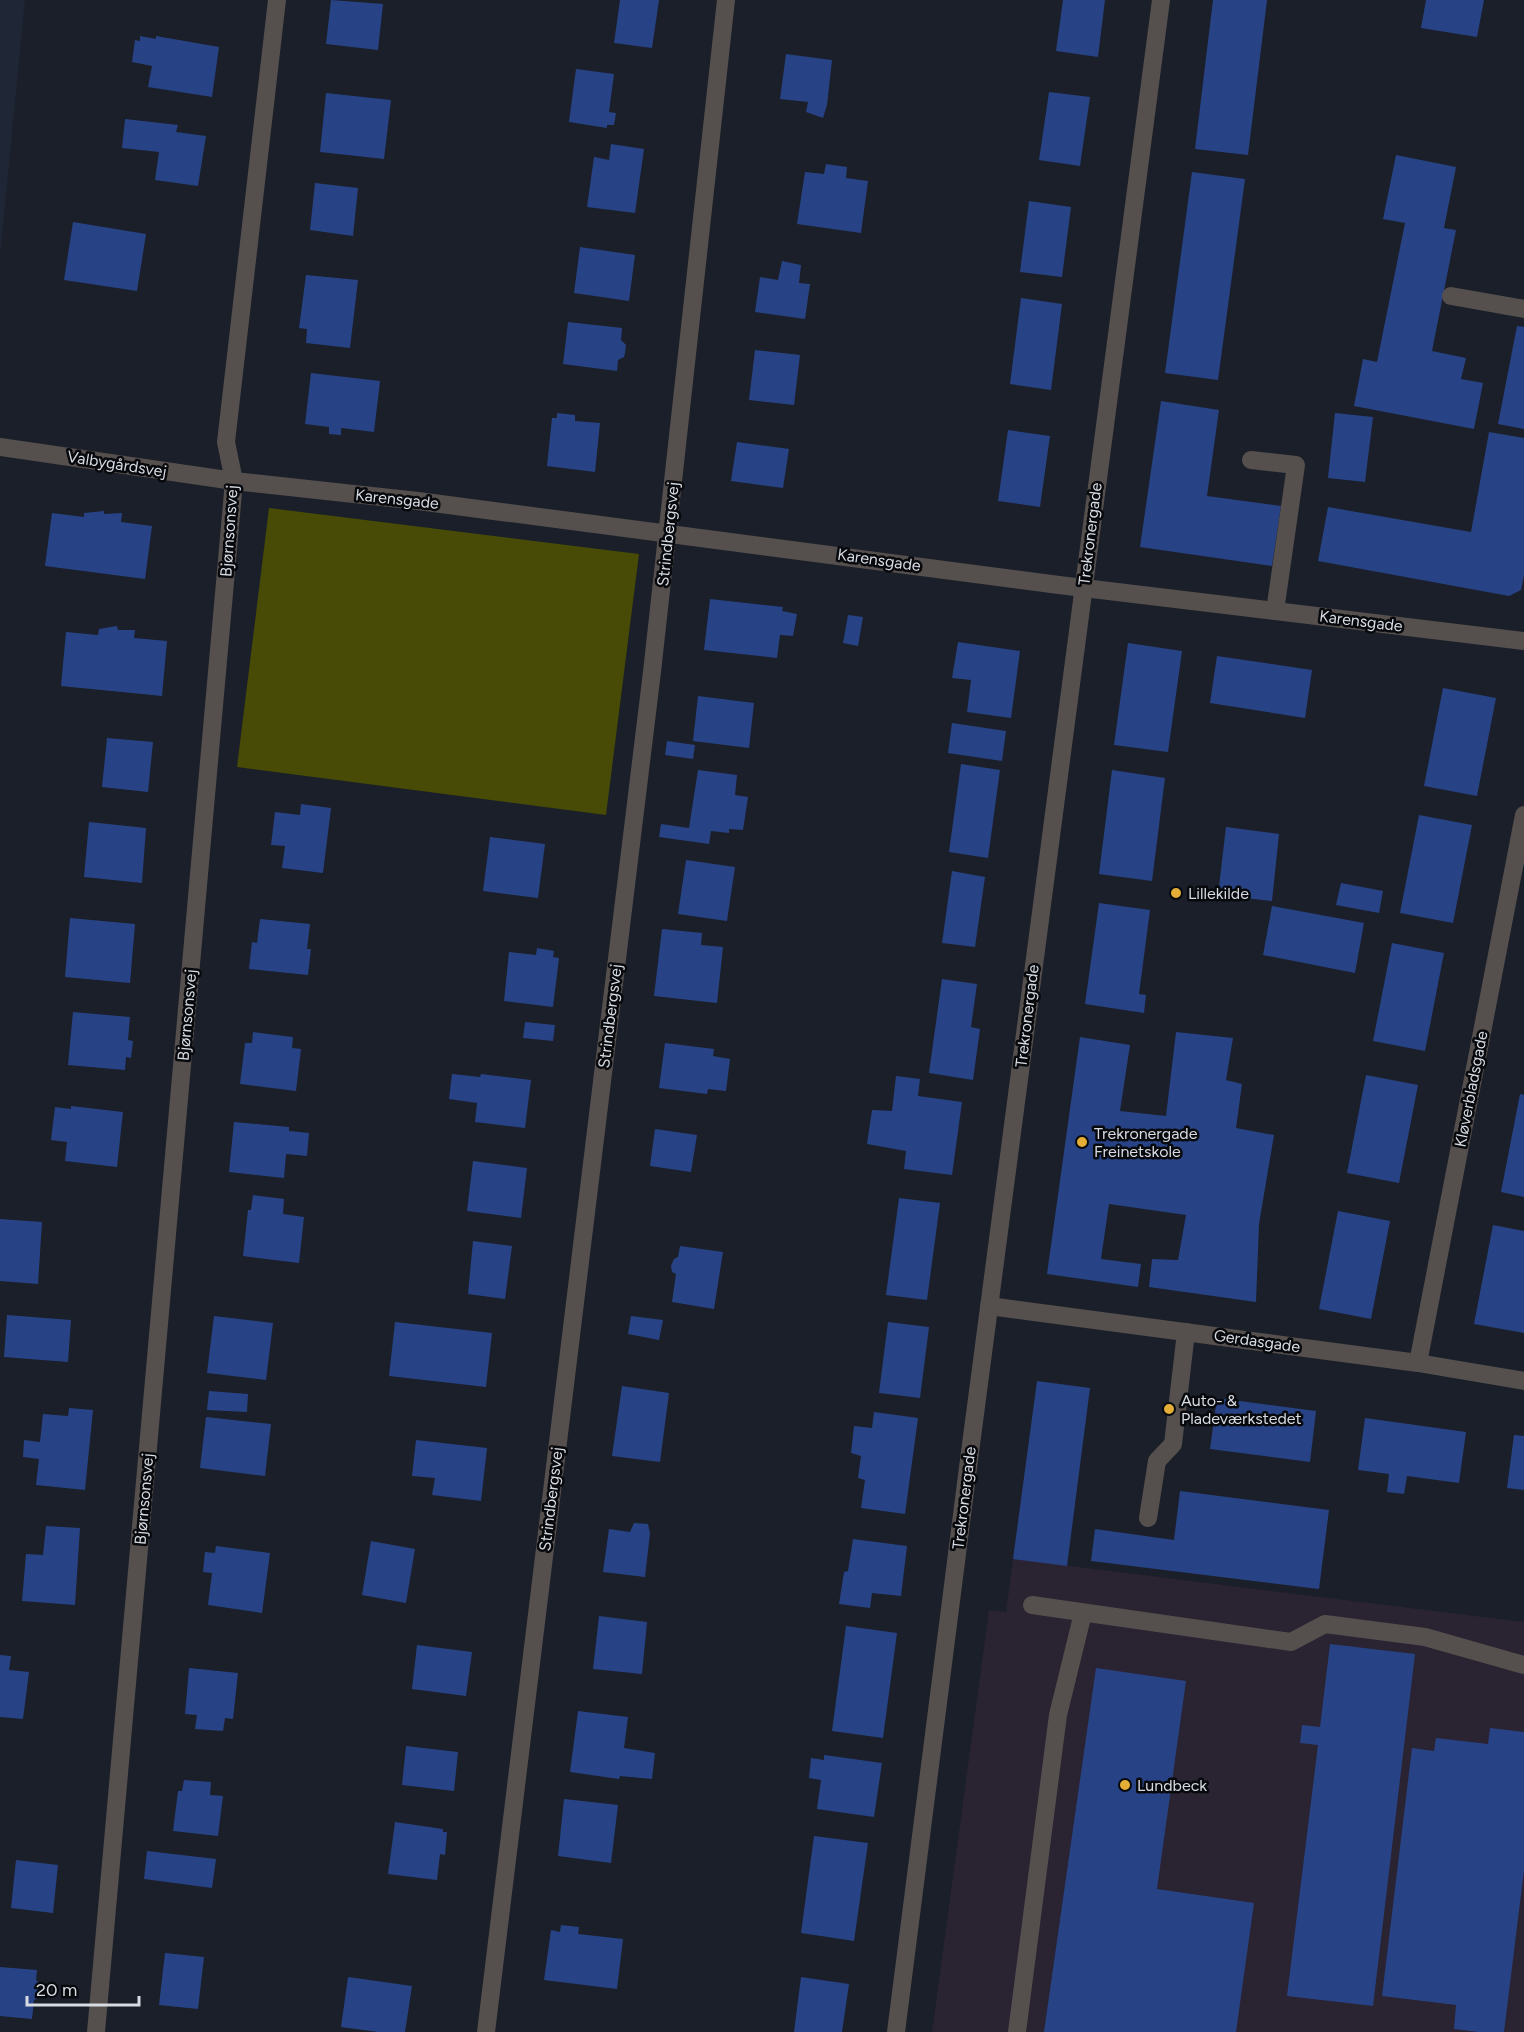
<svg xmlns="http://www.w3.org/2000/svg" width="1524" height="2032" font-family="Figtree,sans-serif">
<style>
.built{fill:#1f2636}
.industrial{fill:#292332}
.green{fill:#474b06}
.building{fill:#284385}
.lines{fill:none;stroke-linecap:round;stroke-linejoin:round}
.lane{stroke:#554f4d;stroke-width:18}
.street{stroke:#554f4d;stroke-width:18}
.poi-dot{fill:#e4ad35;stroke:#07090d;stroke-width:2}
.labels{text-anchor:middle;dominant-baseline:central;stroke-width:5;stroke-linejoin:round;paint-order:stroke}
.street-label{font-size:16px;fill:#d7dbe2;stroke:#07090d}
.poi-label{font-size:16px;fill:#d7dbe2;stroke:#07090d;text-anchor:start}
</style>
<rect width="100%" height="100%" fill="#1a1f29"/>
<!-- built -->
<polygon class="built" points="0,0 25,0 0,256"/>
<!-- industrial -->
<polygon class="industrial" points="1013,1559 1524,1622 1524,2032 932,2032 989,1610 1006,1612"/>
<!-- green -->
<polygon class="green" points="269,508 639,554 606,815 237,767"/>
<!-- building -->
<g class="building">
<polygon points="331,0 383,4 378,50 326,44"/>
<polygon points="620,0 659,0 652,48 614,43"/>
<polygon points="1063,0 1105,0 1098,57 1056,51"/>
<polygon points="1213,0 1267,0 1248,155 1195,149"/>
<polygon points="1426,0 1484,0 1477,37 1421,28"/>
<polygon points="140,36 156,39 156,36 219,47 212,97 148,87 152,66 132,62 135,40 140,41"/>
<polygon points="786,54 832,60 827,105 823,118 806,112 808,102 780,99"/>
<polygon points="576,69 614,74 609,112 616,113 614,125 607,125 607,128 569,122"/>
<polygon points="1049,92 1090,97 1080,166 1039,160"/>
<polygon points="326,93 391,100 384,159 320,152"/>
<polygon points="125,119 178,125 176,132 206,136 198,186 155,180 159,152 122,148"/>
<polygon points="611,144 644,149 635,213 587,207 594,157 609,160"/>
<polygon points="1396,155 1456,167 1444,228 1456,230 1432,351 1466,358 1461,379 1483,383 1474,429 1354,406 1363,359 1377,362 1405,223 1383,219"/>
<polygon points="826,164 847,167 846,178 868,181 861,233 797,224 805,172 824,174"/>
<polygon points="1192,172 1245,179 1218,380 1165,373"/>
<polygon points="315,183 358,188 353,236 310,230"/>
<polygon points="1029,201 1071,207 1062,277 1020,272"/>
<polygon points="73,222 146,234 137,291 64,280"/>
<polygon points="580,247 635,255 629,301 574,293"/>
<polygon points="782,261 801,265 799,283 810,284 805,319 755,312 760,277 778,280"/>
<polygon points="306,275 358,280 350,348 306,343 307,329 299,328"/>
<polygon points="1021,298 1062,304 1051,390 1010,384"/>
<polygon points="568,322 622,328 621,340 626,345 625,353 624,357 618,360 617,371 563,364"/>
<polygon points="1517,326 1524,327 1524,429 1498,424"/>
<polygon points="755,350 800,355 794,405 749,400"/>
<polygon points="311,373 380,381 374,432 341,428 341,435 329,434 329,427 305,424"/>
<polygon points="1161,401 1219,410 1207,496 1281,506 1272,566 1140,547"/>
<polygon points="557,413 575,415 575,421 600,423 595,472 547,466 552,418 557,418"/>
<polygon points="1335,413 1373,417 1365,482 1328,478"/>
<polygon points="1008,430 1050,436 1040,507 998,501"/>
<polygon points="1489,432 1524,438 1524,575 1521,590 1509,596 1318,561 1328,507 1471,532"/>
<polygon points="737,442 789,449 783,488 731,481"/>
<polygon points="104,511 104,514 122,513 121,522 152,526 145,579 45,566 52,513 84,517 84,513"/>
<polygon points="710,599 783,607 782,611 797,614 793,636 780,635 777,658 704,650"/>
<polygon points="848,615 863,617 858,646 843,643"/>
<polygon points="117,626 118,630 135,630 134,638 167,641 162,696 61,686 66,632 98,635 99,629"/>
<polygon points="958,642 1020,651 1011,718 967,712 971,680 952,678"/>
<polygon points="1128,643 1182,651 1168,752 1114,745"/>
<polygon points="1217,656 1312,670 1305,718 1210,703"/>
<polygon points="1443,688 1496,698 1477,796 1424,786"/>
<polygon points="698,696 754,703 749,748 693,741"/>
<polygon points="952,723 1006,731 1002,761 948,753"/>
<polygon points="107,738 153,742 148,792 102,787"/>
<polygon points="667,741 695,745 693,759 665,755"/>
<polygon points="961,764 1000,770 988,858 949,852"/>
<polygon points="698,770 737,775 735,795 748,797 743,830 729,829 729,833 711,831 709,844 659,837 661,824 689,828"/>
<polygon points="1112,770 1165,778 1152,881 1099,874"/>
<polygon points="301,804 331,808 323,873 282,868 285,846 271,845 275,812 300,815"/>
<polygon points="1419,815 1472,825 1453,923 1400,913"/>
<polygon points="89,822 146,828 142,883 84,877"/>
<polygon points="1226,827 1279,834 1272,901 1218,895"/>
<polygon points="490,837 545,844 538,898 483,891"/>
<polygon points="686,860 735,867 727,921 678,914"/>
<polygon points="952,871 985,877 975,947 942,943"/>
<polygon points="1341,883 1383,891 1379,913 1336,905"/>
<polygon points="1099,903 1150,910 1139,994 1146,995 1144,1013 1085,1004"/>
<polygon points="1272,906 1364,923 1355,973 1263,955"/>
<polygon points="70,918 135,924 130,983 65,977"/>
<polygon points="260,919 310,924 307,949 311,949 308,975 249,969 252,942 257,943"/>
<polygon points="662,929 702,933 701,945 723,947 717,1003 654,996"/>
<polygon points="1392,943 1444,953 1425,1051 1373,1041"/>
<polygon points="537,948 554,951 553,957 559,958 553,1007 504,1001 509,952 536,955"/>
<polygon points="942,979 977,984 971,1027 980,1029 973,1080 929,1073"/>
<polygon points="73,1012 130,1017 128,1040 133,1041 131,1058 126,1057 125,1070 68,1065"/>
<polygon points="525,1022 555,1025 553,1041 523,1038"/>
<polygon points="253,1032 293,1037 292,1048 301,1049 296,1091 240,1084 245,1043 252,1043"/>
<polygon points="1176,1032 1233,1038 1226,1080 1242,1084 1236,1128 1274,1135 1259,1224 1256,1302 1149,1287 1152,1259 1178,1260 1186,1215 1109,1204 1101,1259 1141,1264 1138,1287 1047,1274 1080,1037 1130,1045 1120,1111 1166,1116"/>
<polygon points="665,1043 714,1049 713,1056 730,1059 726,1091 708,1089 707,1094 659,1088"/>
<polygon points="452,1074 480,1077 481,1074 531,1080 525,1128 475,1122 477,1103 449,1099"/>
<polygon points="1366,1075 1418,1085 1399,1183 1347,1173"/>
<polygon points="896,1076 920,1079 918,1096 962,1102 952,1175 904,1169 906,1151 867,1144 872,1110 892,1111"/>
<polygon points="1520,1094 1524,1095 1524,1197 1501,1192"/>
<polygon points="71,1106 123,1112 117,1167 65,1161 67,1142 51,1140 55,1107 71,1109"/>
<polygon points="234,1122 289,1127 289,1131 309,1133 307,1156 286,1154 284,1178 229,1172"/>
<polygon points="655,1129 697,1135 691,1172 650,1166"/>
<polygon points="473,1161 527,1168 521,1218 467,1211"/>
<polygon points="253,1195 284,1199 283,1214 304,1217 299,1263 243,1256 248,1210 251,1210"/>
<polygon points="899,1198 940,1203 927,1300 886,1295"/>
<polygon points="1338,1211 1390,1221 1371,1319 1319,1309"/>
<polygon points="0,1219 42,1222 38,1284 0,1281"/>
<polygon points="1493,1225 1524,1231 1524,1333 1474,1324"/>
<polygon points="473,1241 512,1246 505,1299 468,1294"/>
<polygon points="680,1246 723,1252 714,1309 672,1302 676,1274 672,1272 671,1266 674,1259 678,1257"/>
<polygon points="7,1315 71,1320 68,1362 4,1357"/>
<polygon points="214,1316 273,1323 266,1380 207,1373"/>
<polygon points="631,1316 663,1320 659,1340 628,1334"/>
<polygon points="395,1322 492,1333 486,1387 389,1376"/>
<polygon points="888,1322 929,1327 920,1398 879,1393"/>
<polygon points="1037,1381 1090,1388 1067,1566 1013,1559"/>
<polygon points="622,1386 669,1393 660,1462 612,1456"/>
<polygon points="209,1391 248,1394 247,1412 207,1410"/>
<polygon points="1217,1398 1316,1411 1310,1462 1210,1449"/>
<polygon points="69,1408 93,1410 85,1490 36,1485 39,1459 23,1457 24,1440 40,1442 43,1414 68,1416"/>
<polygon points="874,1412 918,1418 905,1514 861,1508 865,1480 858,1478 861,1456 851,1453 854,1426 872,1428"/>
<polygon points="206,1417 271,1424 265,1476 200,1468"/>
<polygon points="1365,1418 1466,1432 1459,1483 1407,1476 1404,1494 1387,1492 1389,1474 1358,1470"/>
<polygon points="1514,1435 1524,1436 1524,1490 1507,1488"/>
<polygon points="416,1440 487,1448 481,1501 432,1495 435,1478 412,1476"/>
<polygon points="1180,1491 1329,1510 1319,1589 1091,1561 1095,1529 1174,1540"/>
<polygon points="634,1523 648,1524 650,1533 645,1577 603,1572 609,1529 630,1532"/>
<polygon points="46,1526 80,1528 75,1605 22,1601 26,1554 43,1555"/>
<polygon points="853,1539 907,1546 901,1596 872,1593 870,1608 839,1604 844,1572 848,1571"/>
<polygon points="371,1541 415,1549 406,1603 362,1595"/>
<polygon points="216,1546 270,1553 262,1613 208,1605 212,1573 203,1572 205,1552 215,1553"/>
<polygon points="599,1616 647,1622 642,1674 593,1669"/>
<polygon points="846,1626 897,1633 883,1738 832,1731"/>
<polygon points="1330,1644 1415,1654 1373,2006 1287,1996 1318,1745 1300,1743 1302,1725 1320,1727"/>
<polygon points="417,1645 472,1652 466,1696 412,1689"/>
<polygon points="0,1655 11,1656 9,1670 29,1672 23,1719 0,1717"/>
<polygon points="189,1668 238,1673 233,1719 225,1718 223,1731 195,1729 197,1715 185,1714"/>
<polygon points="1096,1668 1186,1681 1157,1889 1254,1903 1236,2032 1044,2032"/>
<polygon points="578,1711 628,1717 624,1748 655,1753 652,1779 620,1776 619,1779 570,1772"/>
<polygon points="1490,1728 1524,1732 1524,1870 1504,2032 1478,2032 1454,2029 1456,2005 1382,1996 1412,1748 1434,1751 1436,1738 1488,1744"/>
<polygon points="406,1746 458,1752 454,1791 402,1785"/>
<polygon points="824,1755 882,1763 874,1817 817,1809 821,1780 809,1778 811,1758 824,1760"/>
<polygon points="184,1780 211,1782 210,1795 223,1796 218,1836 173,1831 178,1791 182,1791"/>
<polygon points="564,1799 618,1805 611,1863 558,1856"/>
<polygon points="395,1822 443,1829 443,1832 447,1832 445,1855 440,1854 437,1880 388,1874"/>
<polygon points="814,1836 868,1843 854,1941 801,1933"/>
<polygon points="147,1851 216,1859 212,1888 144,1879"/>
<polygon points="16,1860 58,1865 53,1913 11,1908"/>
<polygon points="561,1925 579,1927 578,1934 623,1939 617,1989 544,1980 551,1930 560,1932"/>
<polygon points="165,1953 204,1957 198,2009 159,2005"/>
<polygon points="0,1967 37,1970 36,1980 42,1985 40,1997 34,2000 32,2019 0,2016"/>
<polygon points="348,1977 412,1986 405,2032 378,2032 341,2027"/>
<polygon points="801,1977 849,1984 842,2032 794,2032"/>
</g>
<g class="lines">
<!-- lane -->
<g class="lane">
<polyline points="1451,296 1524,309"/>
<polyline points="1251,460 1296,465 1275,611"/>
<polyline points="1148,1518 1157,1461 1173,1444 1186,1332"/>
<polyline points="1032,1605 1291,1642 1325,1624 1425,1637 1524,1665"/>
<polyline points="1017,2032 1058,1715 1083,1613"/>
</g>
<!-- street -->
<g class="street">
<polyline points="0,447 234,481 418,501 1059,585 1524,641"/>
<polyline points="989,1306 1418,1363 1524,1381"/>
<polyline points="1418,1363 1524,815"/>
<polyline points="96,2032 234,481 226,442 277,0"/>
<polyline points="486,2032 652,672 726,0"/>
<polyline points="896,2032 970,1452 1161,0"/>
</g>
</g>
<!-- markers -->
<g class="poi-dot">
<circle cx="1176" cy="893" r="6"/>
<circle cx="1082" cy="1142" r="6"/>
<circle cx="1169" cy="1409" r="6"/>
<circle cx="1125" cy="1785" r="6"/>
</g>
<g class="labels">
<!-- street labels -->
<g class="street-label">
<text transform="translate(117 464) rotate(9)">Valbygårdsvej</text>
<text transform="translate(397 499) rotate(6)">Karensgade</text>
<text transform="translate(229 531) rotate(-86)">Bjørnsonsvej</text>
<text transform="translate(668 534) rotate(-84)">Strindbergsvej</text>
<text transform="translate(1090 534) rotate(-83)">Trekronergade</text>
<text transform="translate(879 560) rotate(8)">Karensgade</text>
<text transform="translate(1361 621) rotate(7)">Karensgade</text>
<text transform="translate(187 1015) rotate(-85)">Bjørnsonsvej</text>
<text transform="translate(610 1016) rotate(-83)">Strindbergsvej</text>
<text transform="translate(1027 1016) rotate(-83)">Trekronergade</text>
<text transform="translate(1471 1089) rotate(-79)">Kløverbladsgade</text>
<text transform="translate(1257 1341) rotate(8)">Gerdasgade</text>
<text transform="translate(964 1498) rotate(-83)">Trekronergade</text>
<text transform="translate(144 1499) rotate(-85)">Bjørnsonsvej</text>
<text transform="translate(551 1499) rotate(-83)">Strindbergsvej</text>
</g>
<!-- poi labels -->
<g class="poi-label">
<text x="1188" y="893">Lillekilde</text>
<text x="1094" y="1133">Trekronergade<tspan x="1094" dy="18">Freinetskole</tspan></text>
<text x="1181" y="1400">Auto- &amp;<tspan x="1181" dy="18">Pladeværkstedet</tspan></text>
<text x="1137" y="1785">Lundbeck</text>
</g>
</g>
<!-- scale -->
<path d="M27 1996v9h112v-9" fill="none" stroke="#d7dbe2" stroke-width="3"/>
<text x="36" y="1996" font-size="18" fill="#d7dbe2" stroke="#07090d" stroke-width="4.5" paint-order="stroke">20 m</text>
</svg>
